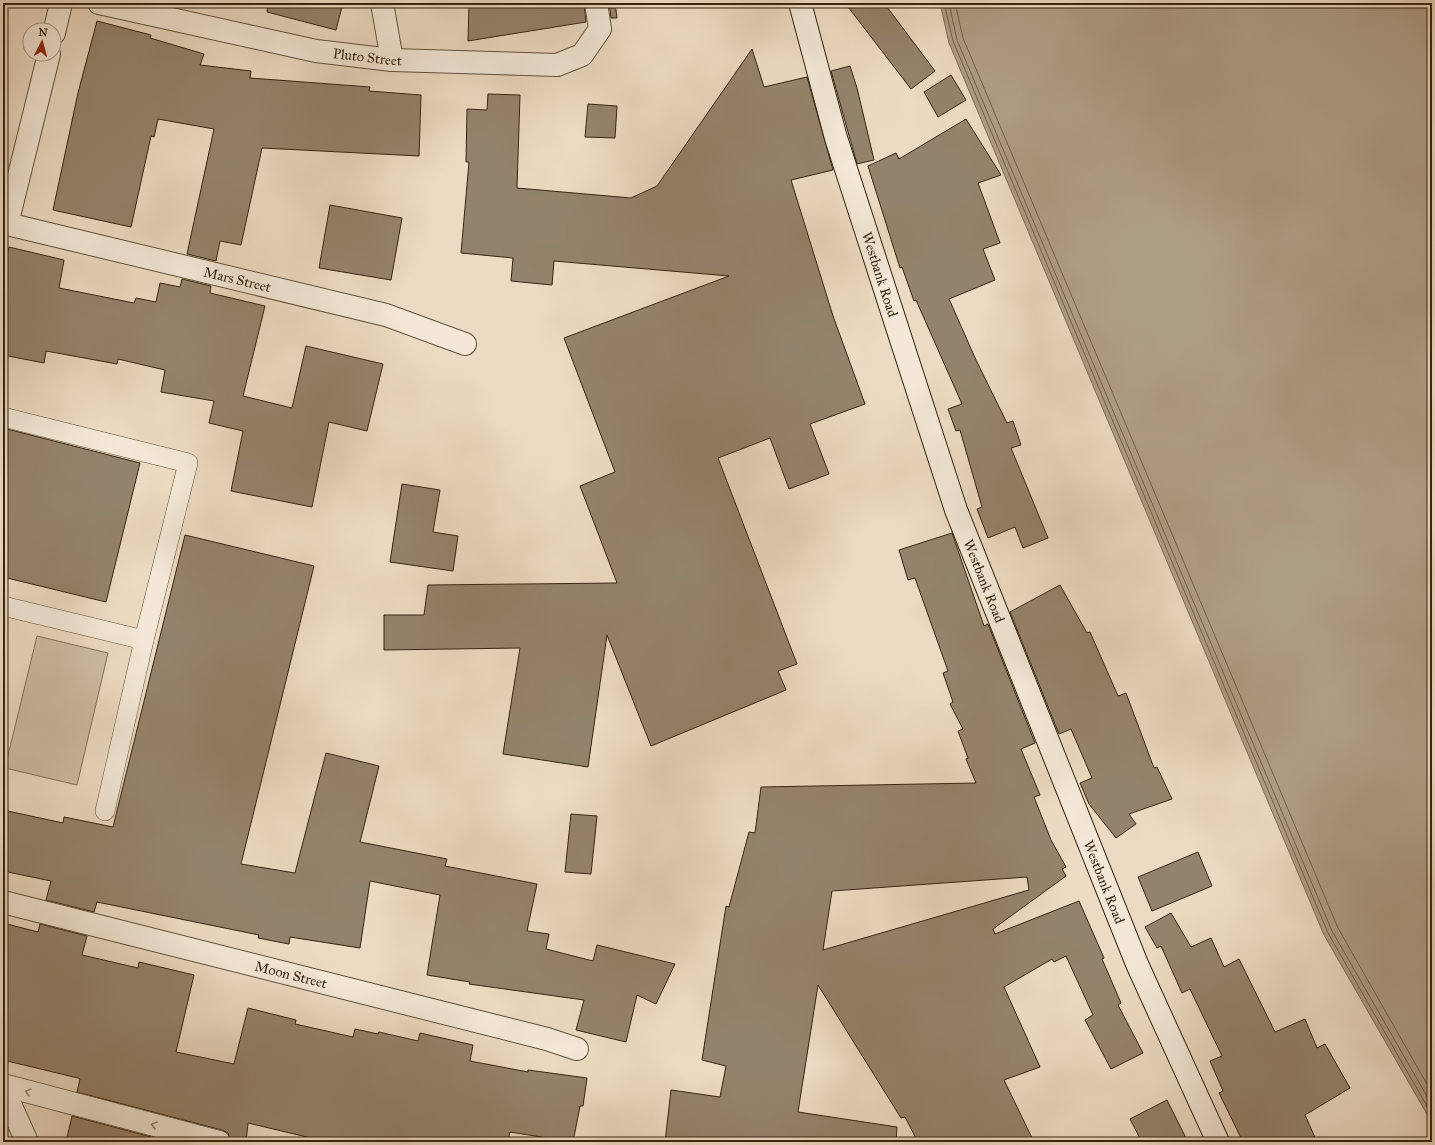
<svg xmlns="http://www.w3.org/2000/svg" width="1435" height="1145" font-family="'IM FELL Great Primer',serif">
<style>
.green{fill:#cdbca4;stroke:#81705a}
.water{fill:#ae9d85;stroke:#7e6d56}
.lines{fill:none;stroke-linecap:round;stroke-linejoin:round}
.shore{stroke:#72604a;stroke-width:1}
.building{fill:#94836c;stroke:#35240f;fill-rule:evenodd}
.lane-casing{stroke:#63523c;stroke-width:20}
.street-casing{stroke:#63523c;stroke-width:24}
.secondary-casing{stroke:#35240f;stroke-width:24}
.lane{stroke:#f3e8d7;stroke-width:19}
.street{stroke:#f3e8d7;stroke-width:22}
.secondary{stroke:#f3e8d7;stroke-width:22}
.oneway{stroke:#948673}
.labels{text-anchor:middle;dominant-baseline:central;stroke-width:3;stroke-linejoin:round;paint-order:stroke}
.street-label{font-size:14px;fill:#35240f;stroke:#f3e8d7}
</style>
<rect width="100%" height="100%" fill="#ecdbc2"/>
<filter id="stains"><feTurbulence type="fractalNoise" baseFrequency=".005" numOctaves="4"/><feColorMatrix values="0 0 0 0 .2 0 0 0 0 .09 0 0 0 0 .02 0 0 0 .5 -.17"/></filter>
<radialGradient id="worn" r=".72"><stop offset=".6" stop-color="#630" stop-opacity="0"/><stop offset="1" stop-color="#630" stop-opacity=".3"/></radialGradient>
<!-- green -->
<polygon class="green" points="37,636 108,653 77,785 5,768"/>
<!-- water -->
<polygon class="water" points="940,3 1432,3 1432,1123 1324,935 949,43"/>
<g class="lines">
<!-- shore -->
<g class="shore">
<polyline points="944,3 953,41 1328,933 1432,1115"/>
<polyline points="949,3 957,40 1332,931 1432,1105"/>
<polyline points="955,3 963,38 1338,928 1432,1093"/>
</g>
</g>
<!-- building -->
<g class="building">
<polygon points="268,3 343,3 336,30 267,12"/>
<polygon points="469,3 584,3 586,22 468,41"/>
<polygon points="609,3 615,3 617,18 611,18"/>
<polygon points="845,3 884,3 935,71 911,89"/>
<polygon points="97,21 151,35 150,38 204,54 200,65 251,71 250,78 370,87 369,91 421,95 419,156 262,148 241,245 220,241 216,261 187,254 214,129 158,119 154,137 151,136 131,227 53,210 78,93"/>
<polygon points="752,49 764,87 807,77 833,170 791,180 833,316 865,404 810,424 829,474 789,489 770,438 718,458 797,664 778,671 786,690 651,746 607,635 588,767 503,754 520,648 384,650 384,615 424,615 428,585 617,583 580,486 615,472 564,338 729,276 554,261 552,285 511,281 513,258 461,253 469,162 466,162 467,109 487,110 488,94 520,95 517,188 631,198 657,186"/>
<polygon points="850,66 857,88 874,160 857,164 831,71"/>
<polygon points="951,75 966,100 938,117 924,92"/>
<polygon points="588,104 617,106 615,138 585,137"/>
<polygon points="966,119 1001,175 978,183 1000,243 983,249 995,280 949,299 976,360 1007,423 1013,421 1021,445 1011,448 1048,538 1023,548 1015,527 988,538 977,509 982,507 960,430 956,431 948,409 962,404 916,300 914,301 902,267 900,268 868,166 896,153 899,159"/>
<polygon points="330,205 402,218 391,280 319,268"/>
<polygon points="9,247 64,260 59,288 134,303 136,298 156,302 160,283 180,287 182,279 211,286 210,293 265,306 243,396 292,408 306,346 383,364 367,431 329,422 312,507 231,491 243,431 209,423 214,401 161,392 165,370 118,359 117,364 46,351 44,363 3,355 3,278"/>
<polygon points="3,428 140,463 106,602 3,577"/>
<polygon points="402,484 440,490 433,532 458,536 453,571 390,562"/>
<path d="M952 533 984 626 988 624 1035 743 1021 749 1040 795 1034 797 1051 840 1066 867 1062 869 1066 876 993 929 995 934 1079 901 1104 958 1102 959 1121 1003 1118 1005 1143 1053 1111 1069 1085 1020 1093 1015 1066 956 1054 962 1052 959 1004 987 1040 1067 1004 1080 1034 1142H918L905 1117 901 1118 818 985 798 1112 897 1127 896 1142H665L671 1090 720 1097 726 1066 702 1060 726 906 729 907 749 832 755 833 761 787 976 783 966 759 968 758 958 731 963 729 950 704 953 702 943 673 948 671 915 578 908 580 899 550ZM1027 877 1029 890 823 950 832 891Z"/>
<polygon points="185,535 314,566 241,864 295,873 326,753 379,766 360,842 447,859 445,866 537,884 527,931 549,934 546,949 593,961 597,945 675,964 656,1004 637,995 626,1042 576,1030 584,1000 469,984 470,982 427,975 440,895 370,881 360,948 290,937 289,944 258,938 259,935 97,902 94,912 46,900 51,881 3,871 3,810 63,823 64,817 113,827"/>
<polygon points="1060,585 1087,633 1090,632 1118,696 1126,693 1154,768 1157,767 1172,799 1129,814 1136,824 1116,838 1089,804 1080,783 1092,778 1071,729 1059,734 1010,612"/>
<polygon points="571,814 597,816 591,874 565,872"/>
<polygon points="1198,852 1212,886 1152,911 1138,877"/>
<polygon points="1171,913 1191,947 1211,938 1224,967 1239,959 1275,1032 1305,1019 1317,1048 1325,1044 1350,1088 1305,1115 1317,1142 1243,1142 1219,1093 1223,1091 1210,1061 1222,1056 1190,989 1182,993 1161,946 1157,948 1145,927"/>
<polygon points="3,923 38,932 40,924 87,936 82,955 138,968 139,962 194,975 176,1052 234,1064 248,1008 296,1020 295,1024 353,1037 355,1029 378,1034 379,1032 418,1041 420,1033 473,1045 470,1061 528,1072 528,1070 587,1078 583,1106 580,1106 573,1142 510,1132 508,1142 328,1142 248,1123 246,1142 231,1142 228,1133 222,1130 77,1092 80,1079 78,1078 3,1060"/>
<polygon points="1167,1100 1188,1142 1142,1142 1130,1119"/>
<polygon points="72,1116 170,1142 66,1142"/>
</g>
<g class="lines">
<defs>
<g id="lane">
<polyline points="3,417 188,463 144,640 105,811"/>
<polyline points="3,606 144,640"/>
</g>
<g id="street">
<path id="s1" d="M99 3 316 51 392 60 557 65 582 55 600 29 596 3"/>
<polyline points="382,3 392,60"/>
<polyline points="54,33 61,3"/>
<path id="s2" d="M3 223 386 315 465 344"/>
<polyline points="7,224 49,54"/>
<path id="s3" d="M3 902 547 1039 577 1049"/>
<polyline points="3,1085 219,1142"/>
<polyline points="3,1088 27,1142"/>
</g>
<g id="secondary">
<path id="s4" d="M800 3 836 138 956 510 1137 964 1218 1142"/>
</g>
</defs>
<!-- lane casing -->
<use href="#lane" class="lane-casing"/>
<!-- street casing -->
<use href="#street" class="street-casing"/>
<!-- secondary casing -->
<use href="#secondary" class="secondary-casing"/>
<!-- lane -->
<use href="#lane" class="lane"/>
<!-- street -->
<use href="#street" class="street"/>
<!-- secondary -->
<use href="#secondary" class="secondary"/>
</g>
<!-- one-way arrows -->
<defs><path id="oneway-chevron" d="M-2-3.5L2.5 0L-2 3.5" fill="none" stroke-width="1.6" stroke-linecap="round" stroke-linejoin="round"/></defs>
<g class="oneway">
<use href="#oneway-chevron" transform="translate(28 1092) rotate(-165)"/>
<use href="#oneway-chevron" transform="translate(154 1125) rotate(-165)"/>
</g>
<g class="labels">
<!-- street labels -->
<g class="street-label">
<text stroke="none"><textPath href="#s1" startOffset="274">Pluto Street</textPath></text>
<text stroke="none"><textPath href="#s4" startOffset="283">Westbank Road</textPath></text>
<text stroke="none"><textPath href="#s2" startOffset="241">Mars Street</textPath></text>
<text stroke="none"><textPath href="#s4" startOffset="607">Westbank Road</textPath></text>
<text stroke="none"><textPath href="#s4" startOffset="931">Westbank Road</textPath></text>
<text stroke="none"><textPath href="#s3" startOffset="297">Moon Street</textPath></text>
</g>
</g>
<!-- margin -->
<rect width="1435" height="1145" fill="none" stroke="#ecdbc2" stroke-width="16"/>
<rect x="4" y="4" width="1427" height="1137" fill="none" stroke="#35240f" stroke-width="2"/>
<rect x="8" y="8" width="1419" height="1129" fill="none" stroke="#35240f"/>
<!-- north arrow -->
<g transform="translate(42 42) rotate(6)"><circle r="19" fill="#f3e8d7" stroke="#a79a87"/>
<path d="M0-3L7 15L0 10L-7 15Z" fill="#8f2418"/>
<text y="-6" font-size="11" font-weight="bold" text-anchor="middle" fill="#35240f">N</text>
</g>
<rect width="100%" height="100%" filter="url(#stains)"/>
<rect width="100%" height="100%" fill="url(#worn)"/>
</svg>
